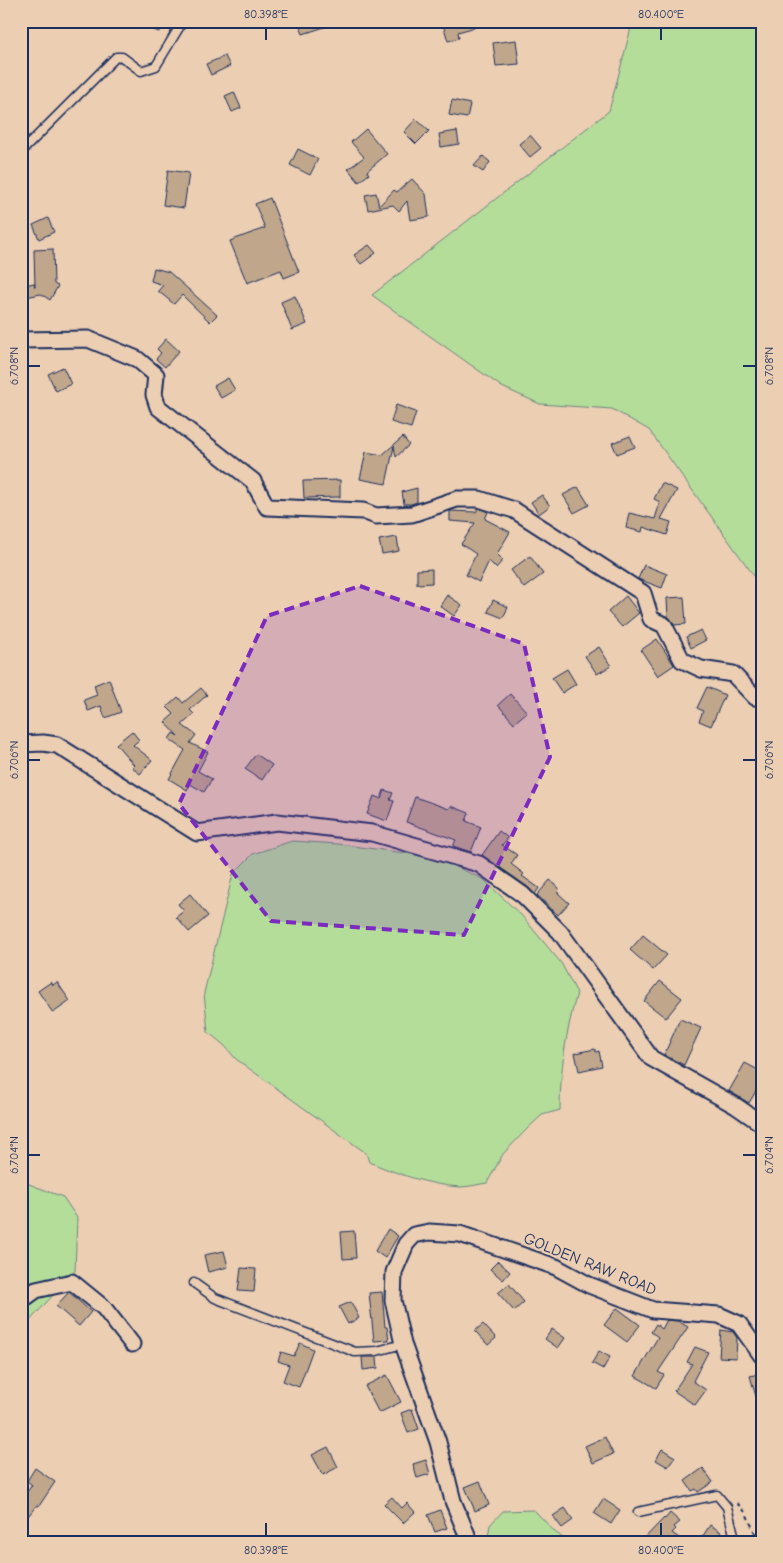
<svg xmlns="http://www.w3.org/2000/svg" width="783" height="1563" font-family="'Comic Neue',sans-serif">
<style>
.green{fill:#b5dd9a;stroke:#68867c}
.building{fill:#c0a68b;stroke:#1b2f5e}
.lines{fill:none;stroke-linecap:round;stroke-linejoin:round}
.lane-casing{stroke:#1b2f5e;stroke-width:11}
.street-casing{stroke:#1b2f5e;stroke-width:19}
.path{stroke:#1b2f5e;stroke-width:2;stroke-dasharray:4 4;stroke-linecap:butt}
.lane{stroke:#ecceb3;stroke-width:8}
.street{stroke:#ecceb3;stroke-width:15}
.marked{fill:#7b2cbf;fill-opacity:0.2;stroke:#7b2cbf;stroke-width:4;stroke-dasharray:10 6;stroke-linejoin:round}
.ticks{fill:none;stroke:#1b2f5e;stroke-width:2}
.labels{text-anchor:middle;dominant-baseline:central;stroke-width:4.5;stroke-linejoin:round;paint-order:stroke}
.street-label{font-size:16px;fill:#1b2f5e;stroke:#ecceb3}
.neatline{fill:none;stroke:#1b2f5e;stroke-width:2}
.ticks-label{font-size:12px;text-anchor:middle;fill:#1b2f5e}
</style>
<rect width="100%" height="100%" fill="#ecceb3"/>
<filter id="ink" filterUnits="userSpaceOnUse"><feTurbulence type="fractalNoise" baseFrequency=".02" numOctaves="2"/><feDisplacementMap in="SourceGraphic" scale="10" xChannelSelector="R" yChannelSelector="G"/><feConvolveMatrix kernelMatrix="1 2 1 2 8 2 1 2 1" color-interpolation-filters="sRGB"/></filter>
<g filter="url(#ink)">
<!-- green -->
<g class="green">
<polygon points="631,21 762,21 762,587 649,430 612,409 540,404 502,387 372,295 609,111 630,32"/>
<path d="M292 841 338 844 434 857 483 879 522 916 561 963 577 993C566 1032 560 1069 560 1110L542 1115 527 1129 503 1154 487 1183C479 1184 469 1187 460 1187 429 1185 398 1174 369 1162L366 1153 236 1059 225 1046 208 1032 204 993 233 874 253 854Z"/>
<polygon points="21,1181 63,1197 77,1218 75,1271 25,1326 21,1346"/>
<polygon points="534,1510 556,1533 569,1542 487,1542 490,1525 503,1511"/>
</g>
<!-- building -->
<g class="building">
<polygon points="134,21 164,21 159,32 134,23"/>
<polygon points="298,21 336,21 337,23 303,34"/>
<polygon points="442,21 485,21 486,24 458,32 459,38 448,41"/>
<polygon points="516,40 519,64 496,66 493,43"/>
<polygon points="225,56 230,66 211,75 206,64"/>
<polygon points="234,92 241,108 232,112 225,96"/>
<polygon points="452,100 470,104 467,118 449,115"/>
<polygon points="416,119 429,131 416,144 404,132"/>
<polygon points="366,129 387,154 367,171 369,174 359,182 348,169 364,157 351,142"/>
<polygon points="457,131 459,144 441,147 439,134"/>
<polygon points="530,135 541,148 530,157 519,144"/>
<polygon points="298,149 318,159 310,175 290,165"/>
<polygon points="483,156 490,162 483,172 474,166"/>
<polygon points="168,170 189,173 184,208 163,205"/>
<polygon points="412,179 426,194 429,217 410,220 407,201 399,211 393,205 368,210 365,195 376,193 379,206 394,190 397,192"/>
<polygon points="270,198 299,272 284,278 281,270 247,283 230,241 265,228 255,204"/>
<polygon points="48,218 54,232 39,239 33,225"/>
<polygon points="369,245 376,253 361,264 354,255"/>
<polygon points="53,249 54,284 58,286 50,300 41,294 21,298 21,286 34,283 35,287 34,250"/>
<polygon points="154,268 169,272 217,315 210,322 182,295 174,304 158,291 163,285 151,281"/>
<polygon points="295,296 307,324 292,330 281,302"/>
<polygon points="166,339 179,351 165,367 156,359 161,353 157,349"/>
<polygon points="63,367 71,384 56,391 48,374"/>
<polygon points="228,378 235,390 221,398 214,386"/>
<polygon points="396,405 416,412 411,428 391,422"/>
<polygon points="630,436 635,447 617,454 612,443"/>
<polygon points="403,437 409,445 396,457 394,446 386,484 360,479 366,452 382,455"/>
<polygon points="340,480 340,497 304,498 303,481"/>
<polygon points="662,483 677,490 661,519 671,522 667,535 643,527 642,532 626,528 629,513 655,519 660,502 654,499"/>
<polygon points="578,487 589,505 574,513 563,495"/>
<polygon points="417,488 417,502 411,504 404,504 402,492"/>
<polygon points="542,495 550,506 539,514 531,502"/>
<polygon points="478,508 488,512 485,519 510,532 497,554 503,560 496,568 489,561 479,582 466,575 476,554 461,544 475,523 450,521 450,511 476,512"/>
<polygon points="397,537 399,551 382,554 379,540"/>
<polygon points="530,556 543,574 524,588 511,570"/>
<polygon points="644,565 667,574 662,588 638,579"/>
<polygon points="432,569 432,583 417,584 417,570"/>
<polygon points="447,595 462,605 454,616 440,606"/>
<polygon points="626,596 639,613 622,627 608,612"/>
<polygon points="684,597 686,624 674,625 668,617 667,598"/>
<polygon points="493,600 508,607 503,618 488,612"/>
<polygon points="701,630 706,640 691,648 686,637"/>
<polygon points="657,639 674,665 658,676 641,650"/>
<polygon points="599,647 611,666 597,674 585,656"/>
<polygon points="567,669 576,684 562,693 552,678"/>
<polygon points="109,679 121,712 105,718 101,706 88,711 84,700 97,695 94,685"/>
<polygon points="707,687 725,695 711,726 699,721 703,711 697,708"/>
<polygon points="201,688 207,695 190,710 194,714 182,725 196,735 190,743 208,752 198,771 212,779 204,792 190,784 187,790 169,779 185,750 169,739 173,733 178,736 165,722 174,714 167,707 178,697 183,703"/>
<polygon points="510,694 527,712 514,723 498,705"/>
<polygon points="132,731 139,740 133,745 152,760 140,774 132,767 134,765 116,744"/>
<polygon points="256,754 272,765 262,780 245,769"/>
<polygon points="384,790 393,793 390,800 394,801 387,821 367,814 374,796 381,799"/>
<polygon points="415,797 449,809 451,806 469,813 466,821 481,827 471,852 453,846 456,840 406,822"/>
<polygon points="499,831 508,838 502,845 517,855 511,864 524,874 522,876 539,888 535,894 528,887 482,855"/>
<polygon points="550,880 559,888 558,893 569,903 558,915 537,895"/>
<polygon points="190,894 208,916 189,932 176,917 184,911 178,904"/>
<polygon points="643,935 667,955 653,970 630,950"/>
<polygon points="660,981 682,998 666,1018 644,1001"/>
<polygon points="51,982 53,985 57,982 70,1001 53,1013 38,991"/>
<polygon points="680,1019 701,1028 684,1065 664,1055"/>
<polygon points="595,1049 596,1052 599,1051 602,1066 579,1071 575,1053"/>
<polygon points="745,1063 762,1072 762,1081 749,1103 729,1091"/>
<polygon points="388,1229 398,1236 385,1258 375,1251"/>
<polygon points="354,1231 356,1258 343,1259 341,1232"/>
<polygon points="224,1251 228,1267 208,1272 204,1255"/>
<polygon points="498,1261 510,1272 503,1280 490,1269"/>
<polygon points="241,1268 256,1269 254,1292 238,1291"/>
<polygon points="509,1284 524,1302 514,1311 498,1293"/>
<polygon points="69,1292 91,1312 79,1326 56,1306"/>
<polygon points="382,1292 385,1327 387,1327 389,1340 374,1341 369,1293"/>
<polygon points="351,1302 359,1318 348,1324 339,1307"/>
<polygon points="617,1308 640,1325 627,1342 604,1325"/>
<polygon points="667,1320 678,1321 688,1327 658,1372 664,1375 656,1388 635,1376 658,1337 651,1332 656,1324 662,1329"/>
<polygon points="483,1324 496,1338 488,1345 475,1331"/>
<polygon points="552,1329 565,1338 558,1348 545,1339"/>
<polygon points="721,1330 733,1332 737,1338 736,1358 719,1357"/>
<polygon points="300,1343 313,1349 299,1387 283,1381 289,1365 278,1361 281,1352 294,1356"/>
<polygon points="695,1347 708,1352 693,1381 706,1390 695,1405 674,1391 692,1364 687,1362"/>
<polygon points="599,1351 610,1357 603,1369 592,1363"/>
<polygon points="362,1357 377,1357 378,1368 363,1370"/>
<polygon points="762,1373 762,1407 759,1407 750,1376"/>
<polygon points="387,1375 401,1402 379,1413 365,1386"/>
<polygon points="412,1409 419,1429 408,1433 401,1413"/>
<polygon points="605,1437 613,1454 593,1463 585,1446"/>
<polygon points="328,1447 338,1467 323,1475 312,1455"/>
<polygon points="662,1449 675,1457 668,1467 656,1460"/>
<polygon points="426,1460 430,1474 417,1478 413,1464"/>
<polygon points="35,1468 55,1482 39,1506 37,1505 21,1525 21,1500 32,1485 27,1481"/>
<polygon points="703,1468 713,1482 698,1492 696,1489 692,1491 685,1481"/>
<polygon points="480,1481 489,1505 475,1511 465,1487"/>
<polygon points="392,1497 402,1508 407,1503 415,1512 403,1523 384,1504"/>
<polygon points="603,1499 620,1510 611,1524 594,1513"/>
<polygon points="565,1508 573,1520 562,1528 553,1516"/>
<polygon points="440,1510 447,1528 435,1532 428,1515"/>
<polygon points="670,1513 680,1522 674,1527 676,1529 672,1533 685,1542 641,1542 664,1518 665,1519"/>
<polygon points="710,1525 721,1532 719,1536 728,1542 699,1542"/>
</g>
<g class="lines">
<defs>
<g id="lane">
<polyline points="21,152 116,57 122,57 141,71 156,66 183,21"/>
<polyline points="194,1283 215,1298 355,1352 377,1351 403,1344"/>
<polyline points="638,1512 717,1495 727,1507 736,1542"/>
</g>
<g id="street">
<polyline points="21,340 88,339 137,359 156,375 154,395 158,407 253,481 267,507 363,511 376,516 412,514 457,499 479,499 514,510 643,593 651,619 664,625 682,660 701,669 733,674 755,697 762,698"/>
<polyline points="21,744 43,743 57,745 197,833 277,822 372,833 479,864 523,895 560,932 651,1058 736,1106 762,1124"/>
<polyline points="21,1301 36,1290 72,1282 104,1308 132,1344"/>
<polyline points="470,1542 453,1501 438,1442 403,1344 393,1300 394,1272 406,1244 414,1235 429,1232 460,1234 556,1267 589,1285 653,1310 719,1315 739,1324 762,1356"/>
</g>
</defs>
<!-- lane casing -->
<use href="#lane" class="lane-casing"/>
<!-- street casing -->
<use href="#street" class="street-casing"/>
<!-- path -->
<polyline class="path" points="737,1503 746,1513 759,1542"/>
<!-- lane -->
<use href="#lane" class="lane"/>
<!-- street -->
<use href="#street" class="street"/>
</g>
</g>
<!-- marked area -->
<path class="marked" d="M360 586 524 644 550 757 464 935 271 921 179 804 267 616Z"/>
<!-- ticks -->
<path class="ticks" d="M266 28V40M661 28V40M28 366H40M743 366H756M28 760H40M743 760H756M28 1155H40M743 1155H756M266 1523V1536M661 1523V1536"/>
<g class="labels">
<!-- street labels -->
<g class="street-label">
<text transform="translate(590 1264) rotate(22)">GOLDEN RAW ROAD</text>
</g>
</g>
<!-- margin -->
<rect width="783" height="1563" fill="none" stroke="#ecceb3" stroke-width="55"/>
<rect x="28" y="28" width="728" height="1508" class="neatline"/>
<g class="ticks-label">
<text x="266" y="18">80.398°E</text>
<text x="661" y="18">80.400°E</text>
<text transform="translate(14 366) rotate(-90)" y="4">6.708°N</text>
<text transform="translate(769 366) rotate(-90)" y="4">6.708°N</text>
<text transform="translate(14 760) rotate(-90)" y="4">6.706°N</text>
<text transform="translate(769 760) rotate(-90)" y="4">6.706°N</text>
<text transform="translate(14 1155) rotate(-90)" y="4">6.704°N</text>
<text transform="translate(769 1155) rotate(-90)" y="4">6.704°N</text>
<text x="266" y="1554">80.398°E</text>
<text x="661" y="1554">80.400°E</text>
</g>
</svg>
